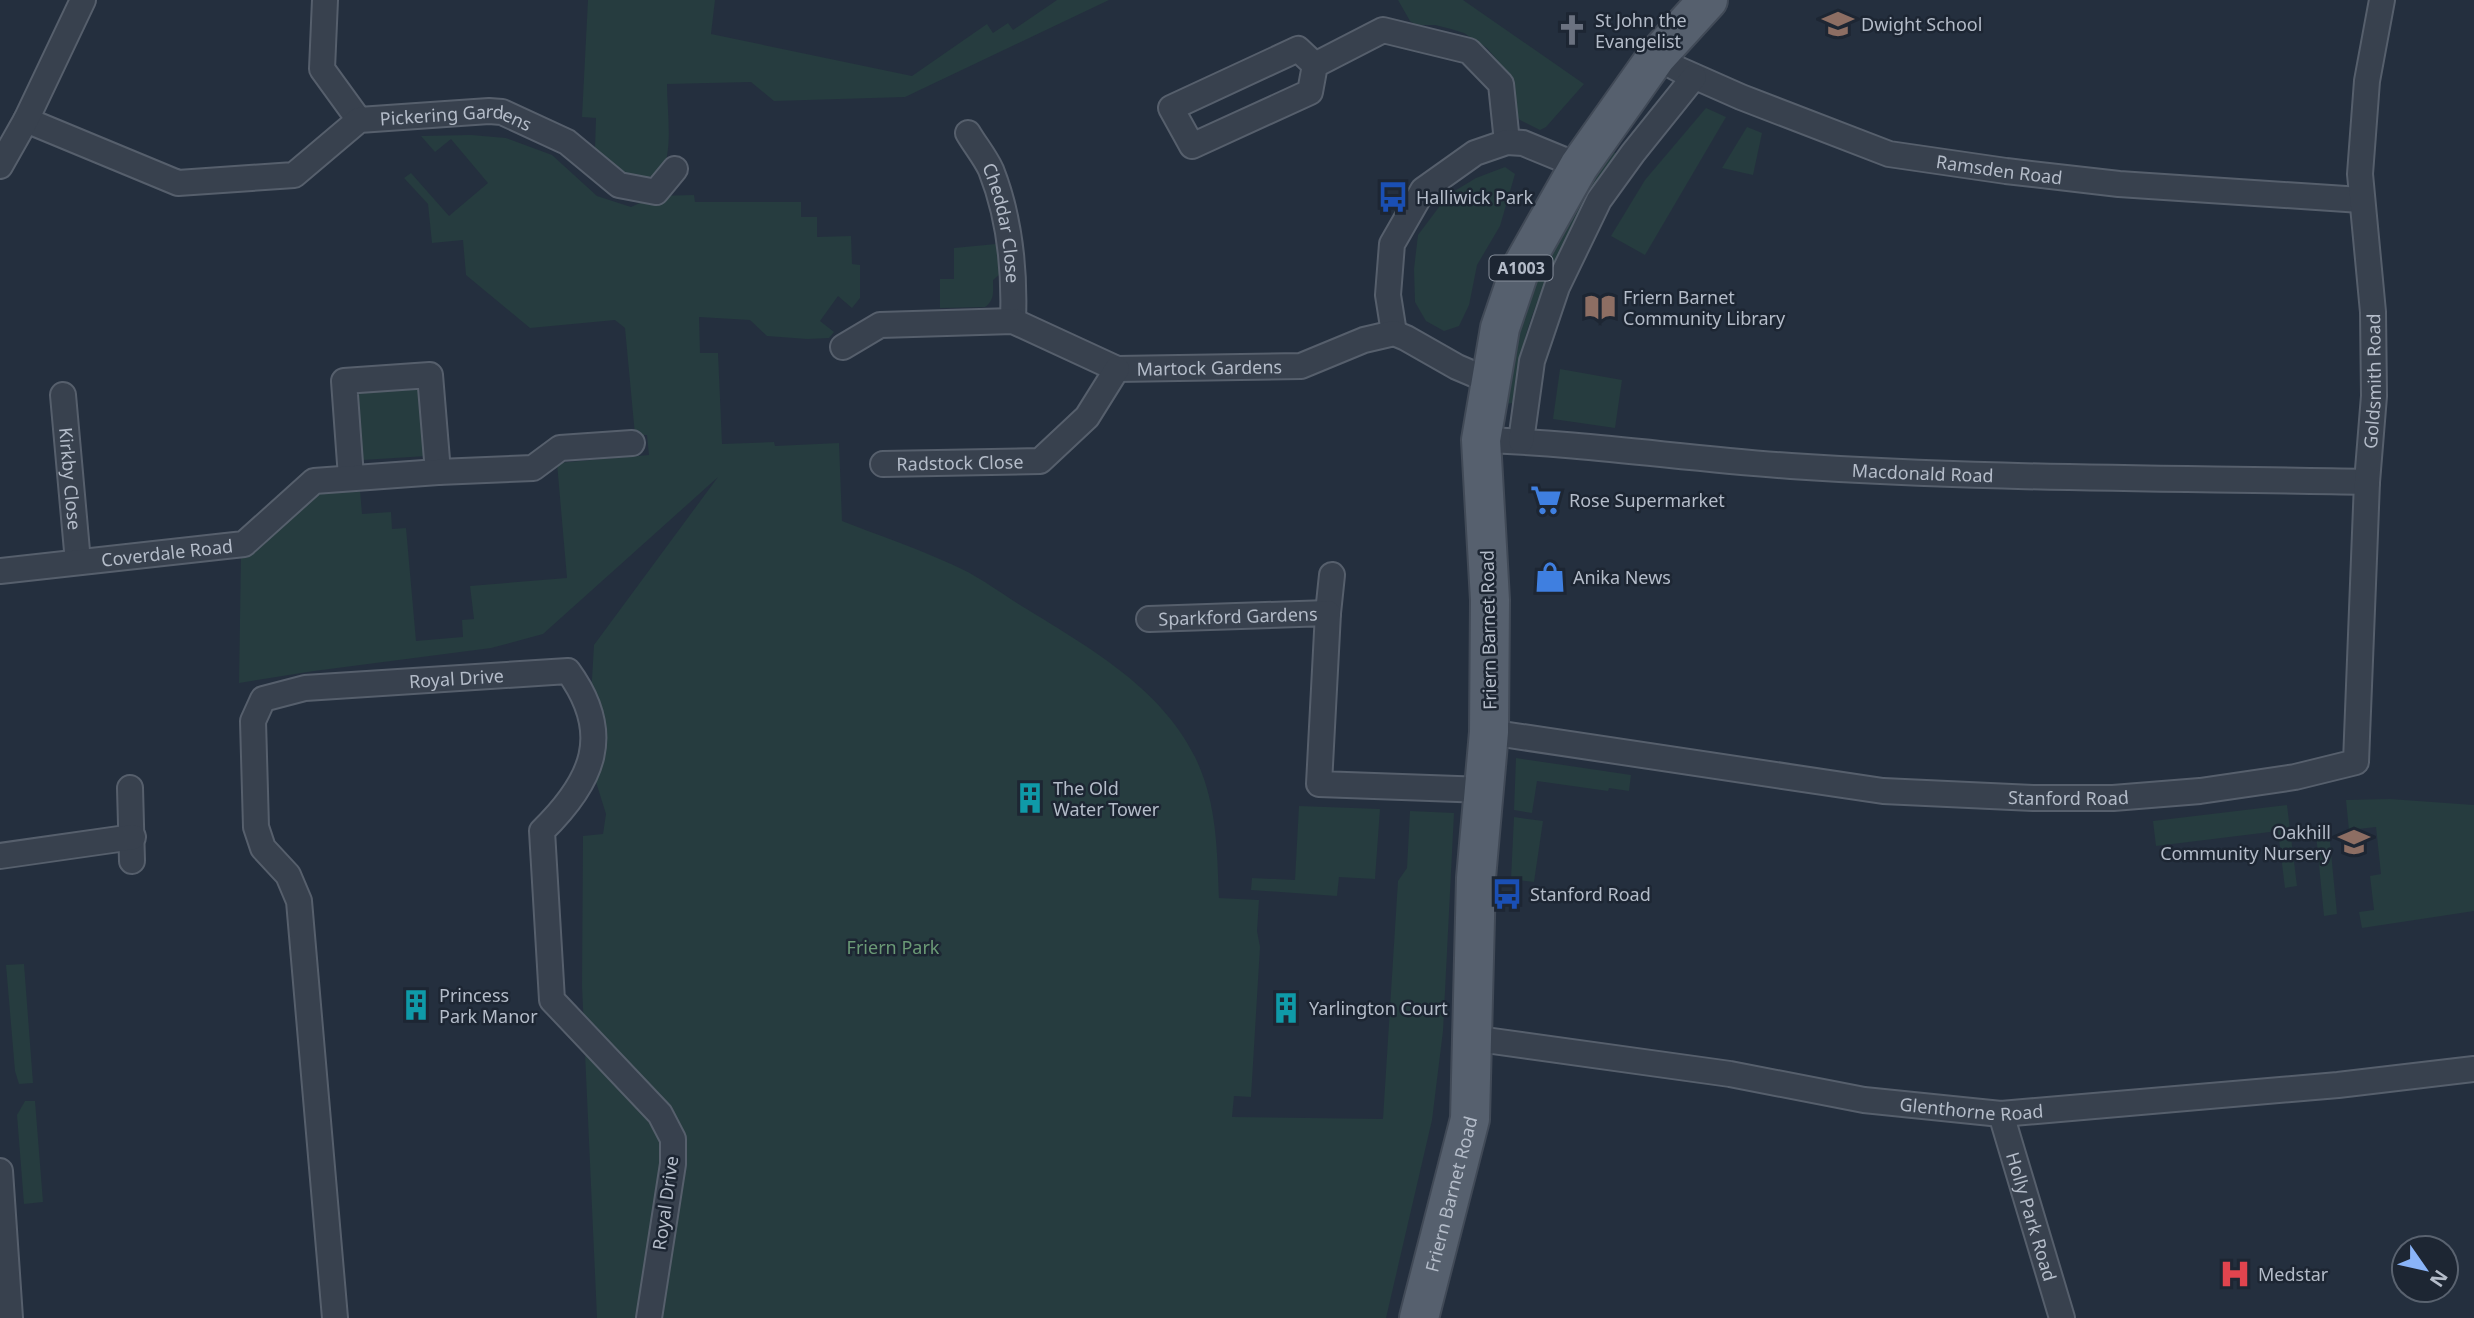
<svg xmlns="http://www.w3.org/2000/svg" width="2474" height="1318" font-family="'Noto Sans',sans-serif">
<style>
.green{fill:#263c3f}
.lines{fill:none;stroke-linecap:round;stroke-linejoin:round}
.street-casing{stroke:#565f6c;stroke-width:28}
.primary-casing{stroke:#414a57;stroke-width:42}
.street{stroke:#38414e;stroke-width:24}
.primary{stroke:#56606e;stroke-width:38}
.labels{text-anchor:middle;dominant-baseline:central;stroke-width:5;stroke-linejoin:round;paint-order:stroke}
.shield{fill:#1d2633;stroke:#878f9c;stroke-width:2}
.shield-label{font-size:16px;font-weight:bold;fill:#b4bcc9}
.poi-label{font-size:18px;fill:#b4bcc9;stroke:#1d2633;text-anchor:start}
.street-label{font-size:18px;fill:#b4bcc9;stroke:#1d2633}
.park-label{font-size:18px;fill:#6b9a76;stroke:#1d2633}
</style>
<rect width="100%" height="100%" fill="#242f3e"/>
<!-- green -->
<g class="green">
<path d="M588 0H715L711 34 912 76 987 24 993 33 1008 23 1013 30 1057 0H1109L905 97 774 101 751 82 667 84C667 107 671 134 667 156 663 183 632 182 614 169 607 163 601 155 595 149L596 118 582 117Z"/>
<polygon points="1398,0 1463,0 1584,84 1546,127 1540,130 1520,120 1516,115 1509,78 1503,67 1487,48 1464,33 1451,29 1435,25 1416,25 1410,21"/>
<polygon points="1706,108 1726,117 1645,255 1611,236 1645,180"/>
<polygon points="1747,127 1762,133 1753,175 1722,168"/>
<path d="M471 135 506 138 552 155 597 196 631 207 655 196 694 195 695 202H801V217H817V237L851 236 852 264 860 265V298L852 308 838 296 820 321 834 332 829 338 807 339 767 336 750 320 699 317 700 353H718L722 444 774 442 775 446 839 443 842 521C878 535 916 548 951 564 975 574 998 591 1020 605 1085 645 1160 686 1195 757 1217 802 1217 849 1219 898L1259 900 1257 931 1260 947 1251 1097 1234 1096 1232 1117 1383 1119 1398 881 1407 868 1410 811 1454 813 1443 1031 1432 1120 1386 1318H597L582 986 583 836 603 834 606 814 596 782 600 723 591 696 594 645 718 477 543 634 491 648 314 671 239 683 241 556 316 493 360 490 362 514 391 512 392 529 406 528 416 641 463 637 462 620 474 619 470 586 567 578 557 463 649 455 647 435H635L625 328 615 320 530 328 466 275 463 240 432 243 428 204 404 178 411 173 449 216 488 183 451 139 435 152 421 136Z"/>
<path d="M1608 148 1621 157C1585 214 1543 272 1525 338 1520 359 1518 381 1517 403L1499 404 1525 287Z"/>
<polygon points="1505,167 1515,174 1500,226 1477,265 1469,305 1459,326 1444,331 1426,321 1415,302 1414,269 1418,235 1448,195 1476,178"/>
<path d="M996 244 1005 262 1000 274 993 280C993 291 995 300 985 307L940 308V279H954V248Z"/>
<polygon points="1560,369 1622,380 1615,428 1553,419"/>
<polygon points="421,388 427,456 362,460 358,392"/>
<polygon points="1516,758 1631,775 1629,791 1609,788 1608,791 1537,781 1532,813 1514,810"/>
<polygon points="2390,799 2474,805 2474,911 2362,928 2359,912 2374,910 2370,876 2381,874 2376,827 2349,830 2346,800"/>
<polygon points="2287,805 2297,886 2285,888 2278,831 2156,846 2153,821"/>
<polygon points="1299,806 1380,809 1375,879 1339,877 1337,896 1251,890 1252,878 1295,880"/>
<polygon points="1514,817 1543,821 1534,882 1511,879"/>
<polygon points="2329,832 2337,914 2324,916 2316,834"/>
<polygon points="24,964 33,1083 19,1084 15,1071 6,965"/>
<polygon points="25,1101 35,1101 43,1202 24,1204 17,1115"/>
</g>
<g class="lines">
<defs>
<g id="street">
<polyline points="325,0 322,69 359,120"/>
<path id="s1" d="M1656 57 1680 70 1741 97 1889 154 2006 171 2119 184 2361 200"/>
<polyline points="1315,65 1310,92 1192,146 1171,108 1298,49 1315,65 1383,30 1469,51 1501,84 1507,142"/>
<path id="s2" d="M26 120 178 183 294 175 359 120 489 111 502 112 567 142 619 185 656 192 675 169"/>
<path id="s3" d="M968 133C975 145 985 157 991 170 1010 218 1015 269 1013 321"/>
<polyline points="0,166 26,120 83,0"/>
<polyline points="1394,333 1388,295 1392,244 1423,190 1475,153 1507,142 1523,143 1579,166"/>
<path id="s4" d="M843 347 880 325 1013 321 1117 369 1301 366 1364 340 1394 333 1406 338 1457 367 1490 381"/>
<path id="s5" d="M63 395 78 562"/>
<path id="s6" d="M1481 440C1585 443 1687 459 1791 466 1983 479 2175 478 2367 482"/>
<polyline points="1521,441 1532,361 1557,287 1599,200 1633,153 1694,77"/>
<path id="s7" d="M883 464 1040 461 1087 417 1117 369"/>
<polyline points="351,477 344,381 430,375 438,472"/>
<path id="s8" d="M0 571 244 544 314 481 438 472 533 468 560 448 632 443"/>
<polyline points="1328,613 1332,575"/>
<path id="s9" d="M1149 619 1328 613 1319 784 1485 790"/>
<path id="s10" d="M1489 732 1883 791 2033 798H2113L2200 791 2295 777 2356 762 2367 482 2374 396 2373 312 2360 174 2367 81 2382 0"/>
<polyline points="130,788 132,861"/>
<polyline points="0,856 133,837"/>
<path id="s11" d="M1471 1038 1730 1074 1864 1100 2001 1114 2338 1085 2474 1069"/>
<path id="s12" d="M2001 1114 2062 1318"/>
<polyline points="0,1171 10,1318"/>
<path id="s13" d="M335 1318 299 901 288 875 263 848 256 827 253 721 263 699 305 688 568 671C614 734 593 781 542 831L552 1000 660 1114 673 1139V1164L649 1318"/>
</g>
<g id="primary">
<path id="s14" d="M1419 1318 1470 1119 1476 878 1489 732 1490 600 1481 440 1500 328 1519 272 1579 166 1656 57 1708 0"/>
</g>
</defs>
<!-- street casing -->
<use href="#street" class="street-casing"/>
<!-- primary casing -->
<use href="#primary" class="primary-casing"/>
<!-- street -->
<use href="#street" class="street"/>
<!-- primary -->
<use href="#primary" class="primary"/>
</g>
<!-- icons -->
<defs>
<symbol id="school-bare" viewBox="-9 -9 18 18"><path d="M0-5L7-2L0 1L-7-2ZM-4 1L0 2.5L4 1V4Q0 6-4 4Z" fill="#8d6e63" stroke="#1d2633" stroke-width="2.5" paint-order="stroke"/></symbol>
<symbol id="church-bare" viewBox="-9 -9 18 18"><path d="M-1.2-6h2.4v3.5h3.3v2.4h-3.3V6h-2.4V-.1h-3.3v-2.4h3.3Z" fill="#6b7280" stroke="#1d2633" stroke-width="2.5" paint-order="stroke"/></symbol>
<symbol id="bus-bare" viewBox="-9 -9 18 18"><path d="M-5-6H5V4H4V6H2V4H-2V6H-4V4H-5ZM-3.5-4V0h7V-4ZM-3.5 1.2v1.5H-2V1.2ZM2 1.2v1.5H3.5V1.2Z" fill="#1a4fb4" stroke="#1d2633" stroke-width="2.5" paint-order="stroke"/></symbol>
<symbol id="library-bare" viewBox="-9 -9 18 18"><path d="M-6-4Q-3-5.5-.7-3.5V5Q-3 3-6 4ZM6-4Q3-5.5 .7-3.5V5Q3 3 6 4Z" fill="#8d6e63" stroke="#1d2633" stroke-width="2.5" paint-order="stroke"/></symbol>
<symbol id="supermarket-bare" viewBox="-9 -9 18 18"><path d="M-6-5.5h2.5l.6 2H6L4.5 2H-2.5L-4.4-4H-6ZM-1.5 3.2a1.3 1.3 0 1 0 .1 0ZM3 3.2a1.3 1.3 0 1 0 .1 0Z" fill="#3f7fe0" stroke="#1d2633" stroke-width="2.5" paint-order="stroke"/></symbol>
<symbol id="shop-bare" viewBox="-9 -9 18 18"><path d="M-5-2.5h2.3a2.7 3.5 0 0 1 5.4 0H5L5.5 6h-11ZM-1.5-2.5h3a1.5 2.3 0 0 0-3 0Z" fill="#3f7fe0" stroke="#1d2633" stroke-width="2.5" paint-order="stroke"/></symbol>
<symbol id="building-bare" viewBox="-9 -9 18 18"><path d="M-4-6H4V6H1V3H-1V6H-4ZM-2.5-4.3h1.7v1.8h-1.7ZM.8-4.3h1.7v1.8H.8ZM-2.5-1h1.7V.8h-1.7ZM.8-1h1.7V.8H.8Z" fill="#0f9aa8" stroke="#1d2633" stroke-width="2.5" paint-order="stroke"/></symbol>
<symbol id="hospital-bare" viewBox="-9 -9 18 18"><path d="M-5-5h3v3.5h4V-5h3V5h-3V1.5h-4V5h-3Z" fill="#e0444e" stroke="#1d2633" stroke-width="2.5" paint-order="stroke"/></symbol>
</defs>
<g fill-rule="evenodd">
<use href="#school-bare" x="1816" y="2" width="44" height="44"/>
<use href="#church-bare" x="1550" y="8" width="44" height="44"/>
<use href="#bus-bare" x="1371" y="175" width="44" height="44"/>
<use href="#library-bare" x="1578" y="285" width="44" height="44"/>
<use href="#supermarket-bare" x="1524" y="478" width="44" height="44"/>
<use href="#shop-bare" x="1528" y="555" width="44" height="44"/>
<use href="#building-bare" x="1008" y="776" width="44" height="44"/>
<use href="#school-bare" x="2332" y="820" width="44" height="44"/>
<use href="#bus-bare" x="1485" y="872" width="44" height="44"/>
<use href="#building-bare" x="394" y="983" width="44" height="44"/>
<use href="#building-bare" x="1264" y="986" width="44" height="44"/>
<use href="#hospital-bare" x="2213" y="1252" width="44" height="44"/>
</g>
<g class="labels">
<!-- shield labels -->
<rect class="shield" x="1489.5" y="255.5" width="63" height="25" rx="5"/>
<g class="shield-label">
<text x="1521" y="268">A1003</text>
</g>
<!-- poi labels -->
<g class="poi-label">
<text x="1595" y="20">St John the<tspan x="1595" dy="21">Evangelist</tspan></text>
<text x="1861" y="24">Dwight School</text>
<text x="1416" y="197">Halliwick Park</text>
<text x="1623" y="297">Friern Barnet<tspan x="1623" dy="21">Community Library</tspan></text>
<text x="1569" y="500">Rose Supermarket</text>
<text x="1573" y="577">Anika News</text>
<text x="1053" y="788">The Old<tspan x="1053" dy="21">Water Tower</tspan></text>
<text x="2331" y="832" text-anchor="end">Oakhill<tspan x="2331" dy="21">Community Nursery</tspan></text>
<text x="1530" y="894">Stanford Road</text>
<text x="439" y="995">Princess<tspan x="439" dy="21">Park Manor</tspan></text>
<text x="1309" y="1008">Yarlington Court</text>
<text x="2258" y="1274">Medstar</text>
</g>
<!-- street labels -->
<g class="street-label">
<text stroke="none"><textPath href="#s2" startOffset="464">Pickering Gardens</textPath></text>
<text stroke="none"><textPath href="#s1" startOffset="364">Ramsden Road</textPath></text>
<text stroke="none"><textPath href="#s3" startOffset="98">Cheddar Close</textPath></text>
<text stroke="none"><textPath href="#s4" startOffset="383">Martock Gardens</textPath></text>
<text stroke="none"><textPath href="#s10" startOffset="1256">Goldsmith Road</textPath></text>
<text stroke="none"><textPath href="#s7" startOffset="77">Radstock Close</textPath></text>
<text stroke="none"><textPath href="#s6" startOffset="443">Macdonald Road</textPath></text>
<text stroke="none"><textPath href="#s5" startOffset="84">Kirkby Close</textPath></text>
<text stroke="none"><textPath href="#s8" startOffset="168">Coverdale Road</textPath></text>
<text stroke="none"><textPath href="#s9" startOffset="89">Sparkford Gardens</textPath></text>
<text transform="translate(1488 630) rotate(-91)">Friern Barnet Road</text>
<text stroke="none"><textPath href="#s13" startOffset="831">Royal Drive</textPath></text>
<text stroke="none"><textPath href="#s10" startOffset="584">Stanford Road</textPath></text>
<text stroke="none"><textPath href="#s11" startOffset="506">Glenthorne Road</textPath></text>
<text stroke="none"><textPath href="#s14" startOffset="128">Friern Barnet Road</textPath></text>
<text transform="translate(665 1203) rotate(-82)">Royal Drive</text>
<text stroke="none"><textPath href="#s12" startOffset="107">Holly Park Road</textPath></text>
</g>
<!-- park labels -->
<g class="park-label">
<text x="893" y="947">Friern Park</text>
</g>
</g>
<!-- north arrow -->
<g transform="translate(2425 1269) rotate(124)"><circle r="33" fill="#1d2633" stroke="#59626f" stroke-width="2"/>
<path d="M0-5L12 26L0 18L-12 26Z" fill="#8ab4f8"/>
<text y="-10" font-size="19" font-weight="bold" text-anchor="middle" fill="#b4bcc9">N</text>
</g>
</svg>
